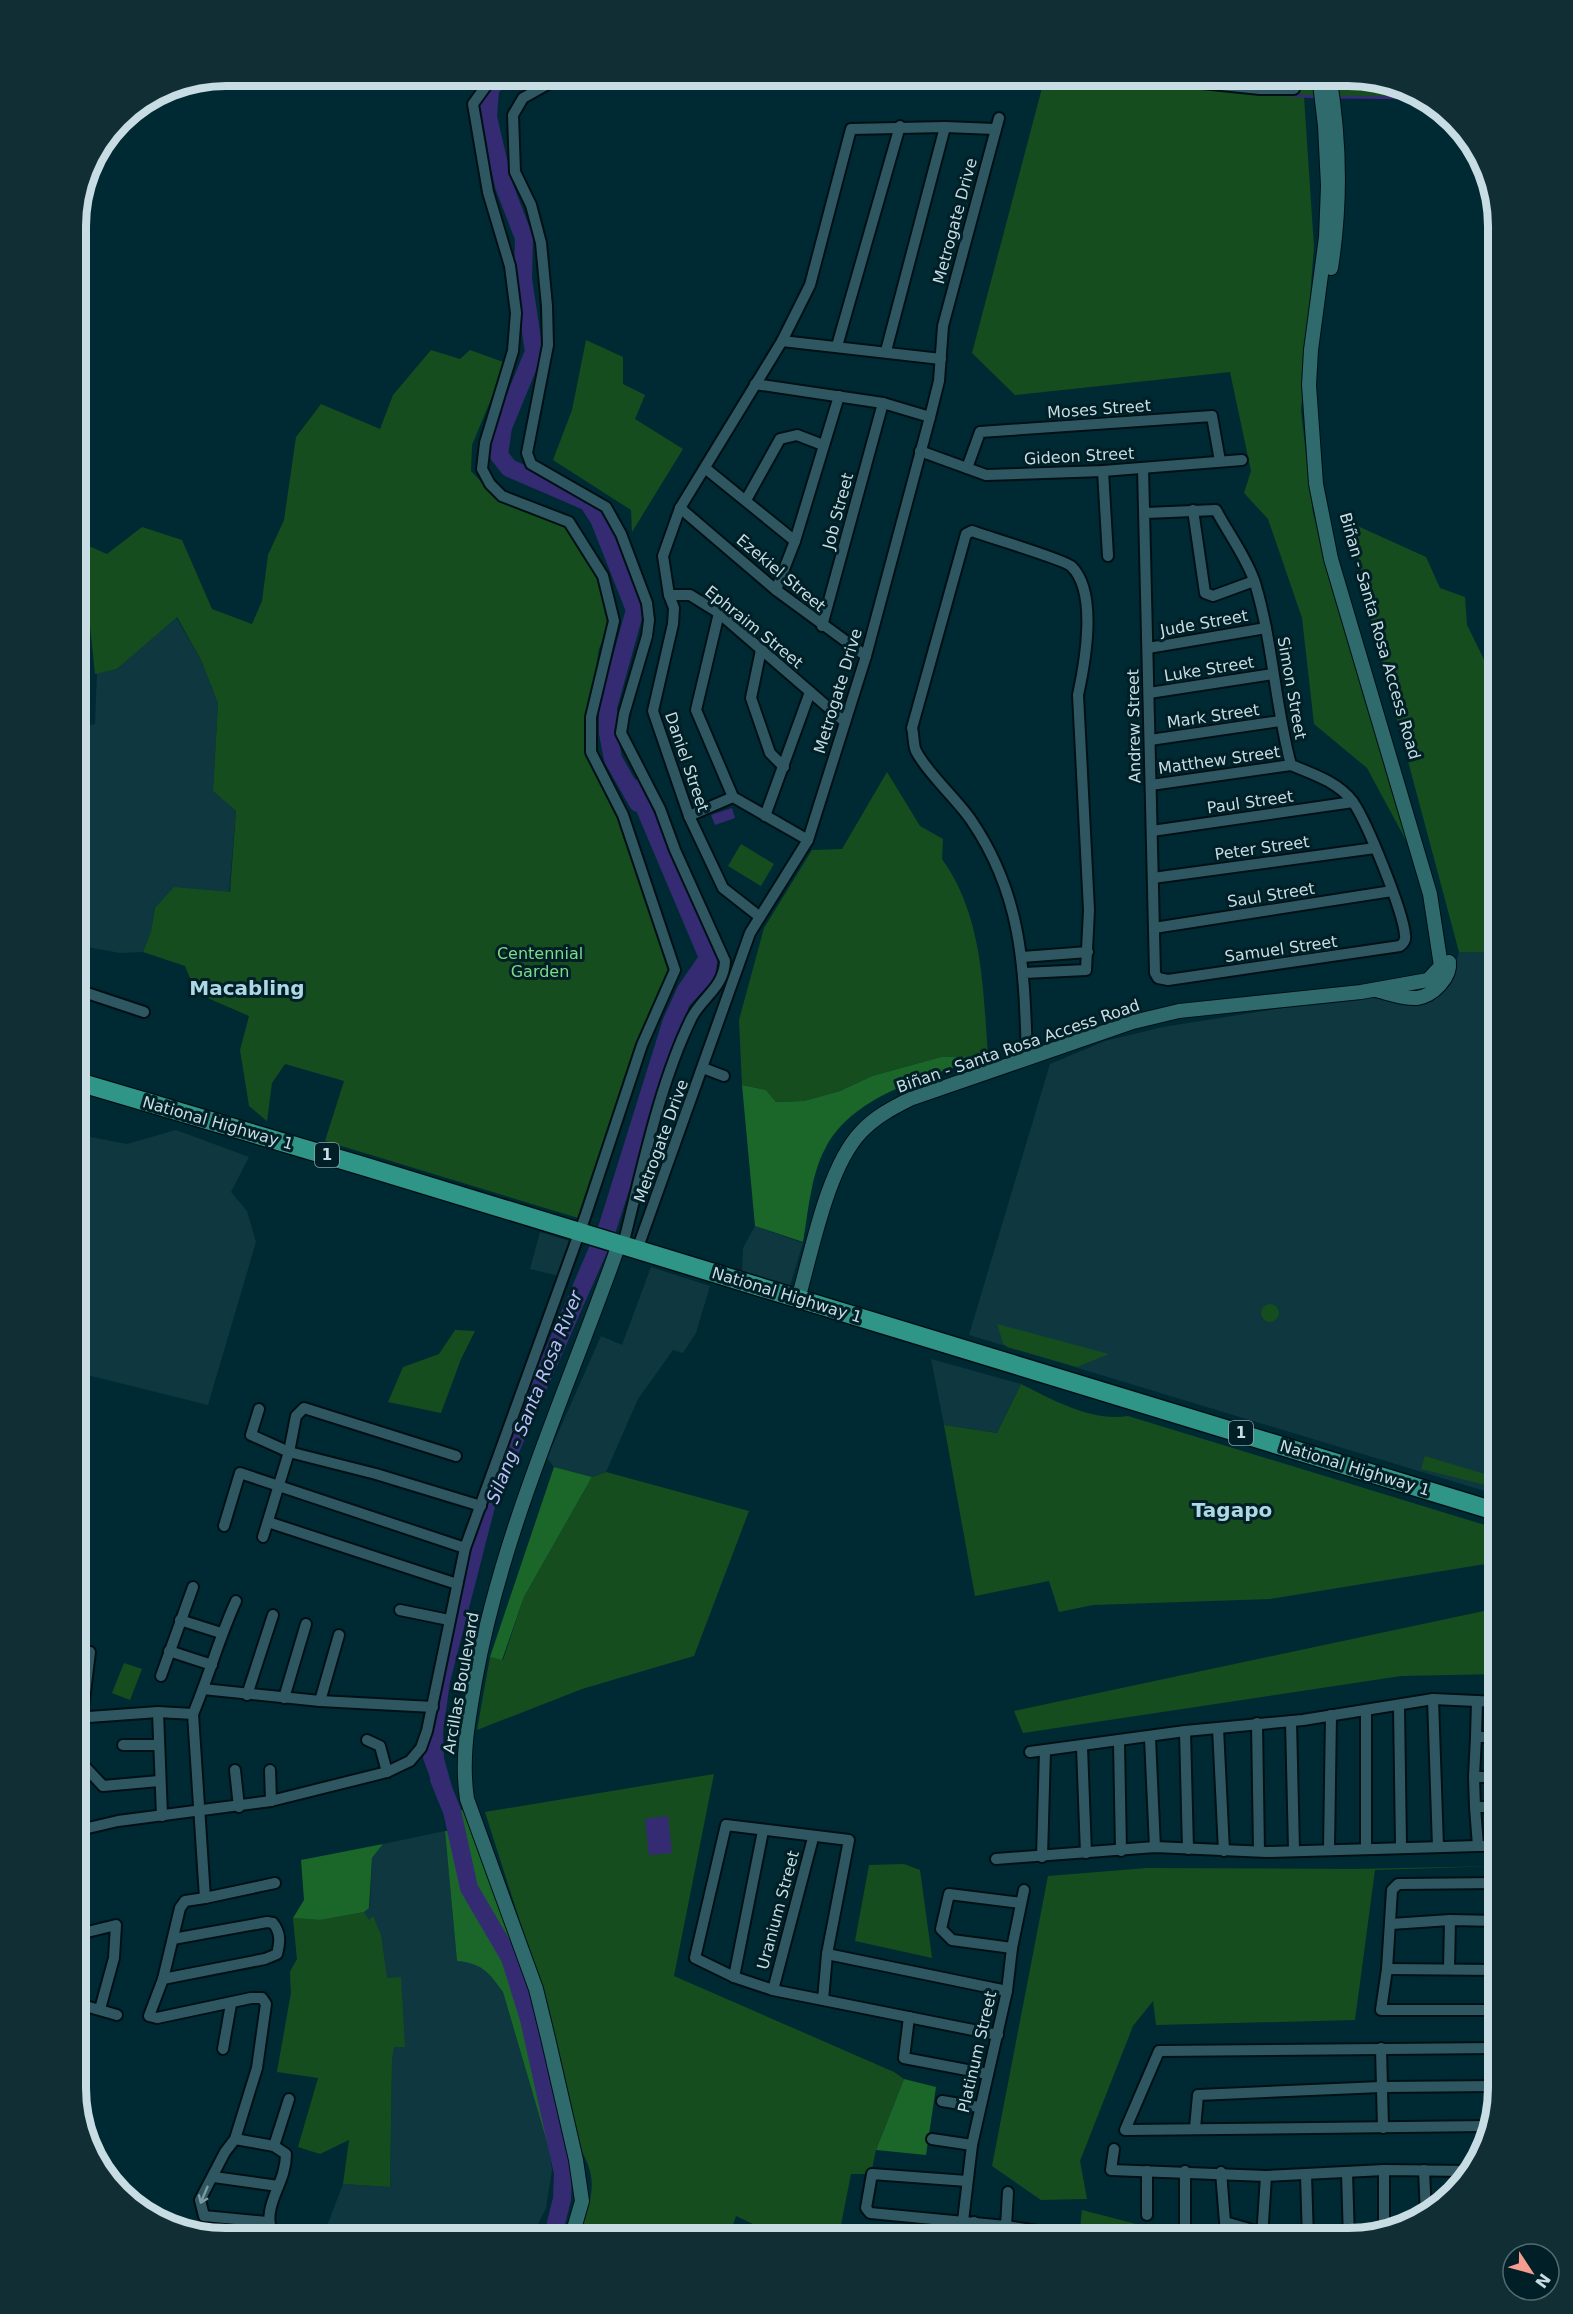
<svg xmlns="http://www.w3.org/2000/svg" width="1573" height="2314" font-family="'DejaVu Sans',sans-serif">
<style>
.built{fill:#0e3740}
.green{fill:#164d1f}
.forest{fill:#1b6629}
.water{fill:#352b73}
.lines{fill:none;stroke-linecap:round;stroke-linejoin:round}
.stream{stroke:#352b73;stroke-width:3}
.river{stroke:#352b73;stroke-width:18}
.street-casing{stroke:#001015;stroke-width:14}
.secondary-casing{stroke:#001015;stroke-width:16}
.highway-casing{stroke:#001015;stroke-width:21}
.street{stroke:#2f5762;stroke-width:10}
.secondary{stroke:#2f6a6d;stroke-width:14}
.highway{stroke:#2f9586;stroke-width:18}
.oneway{stroke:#7c9aa2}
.labels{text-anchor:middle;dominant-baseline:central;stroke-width:6;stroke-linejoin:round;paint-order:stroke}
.shield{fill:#011f26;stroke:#8ca4aa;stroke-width:1.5}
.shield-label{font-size:15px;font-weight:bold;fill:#c8dde3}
.street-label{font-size:16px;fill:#c8dde3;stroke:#011f26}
.park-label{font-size:16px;fill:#7ddc87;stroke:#011f26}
.water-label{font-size:18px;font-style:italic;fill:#bfbdfd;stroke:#011f26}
.quarter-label{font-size:20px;font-weight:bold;fill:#add8e4;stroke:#011f26}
.rim{fill:none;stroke:#c8dde3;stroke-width:8}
</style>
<rect width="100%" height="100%" fill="#002a33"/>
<!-- built -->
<g class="built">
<polygon points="176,617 201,660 218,703 213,791 236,811 229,893 155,908 151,931 143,952 120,953 81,946 75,944 75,729 95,724 97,673 117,669"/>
<polygon points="1459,952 1498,952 1498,1495 969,1335 1050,1064 1105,1041 1163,1027 1452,981"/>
<polygon points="176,1130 249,1157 231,1192 247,1211 256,1242 208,1405 75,1372 75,1134 127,1144"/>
<polygon points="755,1226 803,1243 790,1286 742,1272 743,1248"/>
<polygon points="540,1232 573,1242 559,1276 530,1269"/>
<polygon points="651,1267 710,1286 696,1333 683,1353 673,1350 638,1399 606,1472 592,1477 554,1467 547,1458 601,1336 622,1345"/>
<polygon points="931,1359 1021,1384 997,1433 944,1425"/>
<polygon points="445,1831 457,1961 475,1963 487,1971 503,1992 549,2149 552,2170 546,2208 531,2239 322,2239 343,2184 390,2187 392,2060 277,2072 291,1993 290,1972 297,1959 293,1918 320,1920 370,1907 372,1858 383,1844"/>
</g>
<!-- green -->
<g class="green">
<polygon points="1049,75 1357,75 1426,98 1304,97 1314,247 1301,411 1313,513 1409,846 1367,768 1314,724 1302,618 1268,519 1244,493 1251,471 1230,372 1015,395 972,353 1042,88"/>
<polygon points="586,340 623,357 623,384 645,395 635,419 683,449 632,532 631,510 553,460 572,410"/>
<polygon points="431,350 460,359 470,350 506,363 472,445 471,471 499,500 565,525 600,578 609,625 599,649 588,717 590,752 626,815 671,965 578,1218 325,1141 344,1081 285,1064 272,1083 267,1121 249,1106 240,1050 249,1016 196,993 185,966 143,952 151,931 155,908 174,887 230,892 236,811 213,791 218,703 201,660 177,617 117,669 95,674 88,606 75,610 75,540 107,554 142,527 182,540 212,609 252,624 262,601 268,555 284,520 296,437 321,404 380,429 393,395"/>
<polygon points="1351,523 1426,557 1440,588 1465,597 1467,625 1498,688 1498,952 1459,952 1378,649"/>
<path d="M887 772 920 826 943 839 942 859C983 916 983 988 988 1056L941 1057 872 1076 840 1091 804 1101 776 1102 766 1090 742 1085 739 1020 764 928 812 850 842 849Z"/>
<polygon points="741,844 774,864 761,886 728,866"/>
<circle cx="1270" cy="1313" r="9"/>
<polygon points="997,1324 1109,1354 1077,1367 1007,1347 1003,1343"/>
<polygon points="455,1330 475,1331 461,1359 441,1413 388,1402 403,1367 439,1354"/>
<path d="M1021 1384C1053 1400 1092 1422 1128 1416L1498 1529V1562L1270 1599 1093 1605 1059 1612 1049 1581 975 1596 944 1425 997 1433Z"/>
<polygon points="1425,1456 1498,1478 1498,1488 1421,1469"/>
<polygon points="606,1472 749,1511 694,1656 582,1689 477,1730 490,1657 503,1660 524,1597 592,1477"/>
<polygon points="1498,1608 1498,1674 1401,1676 1023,1733 1014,1711"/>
<polygon points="124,1663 142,1669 130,1700 112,1693"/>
<path d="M714 1774 674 1976 894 2072 904 2079 876 2150 872 2169 864 2174H851L840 2230 834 2239H785L736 2216 728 2239H577C590 2199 602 2184 578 2145L544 1997 485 1812Z"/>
<polygon points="904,1864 920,1870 932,1958 855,1941 869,1865"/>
<polygon points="1498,1866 1375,1870 1355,2020 1156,2025 1153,2001 1133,2026 1080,2161 1087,2199 1041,2200 992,2166 1048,1876 1147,1868 1355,1869"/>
<polygon points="364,1912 369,1920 373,1916 381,1935 387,1978 401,1977 405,2047 394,2047 392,2059 390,2187 343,2184 349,2140 320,2154 298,2147 318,2078 277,2072 291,1993 290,1972 297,1959 293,1918 320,1920"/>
<polygon points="1082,2210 1194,2239 1079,2239"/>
</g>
<!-- forest -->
<g class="forest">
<path d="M988 1056C933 1076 854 1092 825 1149 811 1174 808 1214 803 1242L755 1226 742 1085 766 1090 776 1102 804 1101 840 1091 872 1076 941 1057Z"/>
<polygon points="554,1467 592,1477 524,1597 502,1660 490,1657"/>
<path d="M464 1810 536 2004 567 2140 549 2149 503 1992C488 1972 484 1964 457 1961L445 1831H455L452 1811Z"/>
<polygon points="383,1844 372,1858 369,1908 364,1912 320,1920 293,1918 304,1900 301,1860"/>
<polygon points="904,2079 936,2087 926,2155 876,2150"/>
</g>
<!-- water -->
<g class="water">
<polygon points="639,779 718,956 715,978 689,1006 615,1234 495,1507 450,1682 443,1732 444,1758 455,1798 439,1803 423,1758 466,1558 499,1456 599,1224 663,1019 678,986 698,957 624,782"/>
<polygon points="732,808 735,818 715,825 711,815"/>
<polygon points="668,1816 672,1853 649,1855 645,1819"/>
</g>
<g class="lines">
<!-- stream -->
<g class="stream">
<polyline points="1087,75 1125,79"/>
<polyline points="1278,94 1316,97"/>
<polyline points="1338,97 1426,98"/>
</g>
<!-- river -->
<g class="river">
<polyline points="503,75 490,89 488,117 504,186 524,238 523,279 534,352 503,427 499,455 509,468 588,502 599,519 635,610 608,707 608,733 613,759 638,803"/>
<polyline points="439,1779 452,1811 469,1888 510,1958 529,2019 563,2173 562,2199 552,2239"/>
</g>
<defs>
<g id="street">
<path d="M564 75 523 98 513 115 515 172 531 205 541 243 547 306 548 345 527 453 531 464 606 507 621 534 647 603 649 620 647 636 624 714 621 733 660 809 675 850 725 961C724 988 701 998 691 1019 659 1085 642 1170 624 1241L619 1244"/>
<polyline points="1125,75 1260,89 1294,89"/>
<polyline points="782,341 941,359"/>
<polyline points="837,346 900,126"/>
<polyline points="886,351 945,127"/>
<polyline points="755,384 883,403 930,417"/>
<polyline points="920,451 986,475 1103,471 1242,460"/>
<polyline points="705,468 795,541"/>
<polyline points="967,468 980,432 1212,416 1220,461"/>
<path d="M1143 468 1155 973 1158 978 1168 980 1400 946C1404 943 1406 940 1405 935 1403 911 1367 822 1353 802 1338 782 1313 774 1291 765 1275 705 1273 643 1255 583 1247 558 1228 533 1216 510L1146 513"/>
<polyline points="1103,471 1108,556"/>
<polyline points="746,500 780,439 797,435 823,445"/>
<polyline points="680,508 776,590 866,656"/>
<polyline points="1193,510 1205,593 1213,596 1254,581"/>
<polyline points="776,590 795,541 839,396"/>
<polyline points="669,595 674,608 673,624 653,711 689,816 723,888 760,917"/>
<polyline points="719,613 696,710 733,797"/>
<polyline points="822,626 883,403"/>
<polyline points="1148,648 1266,628"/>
<polyline points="761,650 751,698 770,753 784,767"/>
<polyline points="1149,693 1273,674"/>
<polyline points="845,722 719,613 690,595 669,595 663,556 680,508 782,341 810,285 851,129 945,127 995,129"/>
<polyline points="1150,740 1280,721"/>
<polyline points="1151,785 1291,765"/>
<polyline points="689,816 733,797 808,840"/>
<polyline points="765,816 810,692"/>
<polyline points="1152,831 1353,802"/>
<polyline points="1153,878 1375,848"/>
<polyline points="1154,928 1392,891"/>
<polyline points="1022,957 1088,952"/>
<path d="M1024 973 1086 970 1089 910 1078 695C1085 663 1098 591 1071 566 1063 559 988 537 972 531L966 534 912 728C914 735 913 745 916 751 927 773 956 798 971 820 1023 896 1024 969 1027 1057"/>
<polyline points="75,989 144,1012"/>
<polyline points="703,1068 724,1076"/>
<polyline points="637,1250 750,933 808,840 866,656 930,417 939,381 943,326 999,118"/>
<polyline points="259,1409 251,1435 289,1452 376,1474 481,1506"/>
<polyline points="268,1522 457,1584"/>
<polyline points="224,1526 240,1473 465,1548"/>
<polyline points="263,1537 289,1452 296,1416 304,1408 456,1456"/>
<polyline points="400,1610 449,1620"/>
<polyline points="180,1620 221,1633"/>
<polyline points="169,1651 212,1665"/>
<polyline points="161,1676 193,1587"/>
<polyline points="203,1689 320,1701 433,1707"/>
<polyline points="247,1695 273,1615"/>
<polyline points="284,1698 306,1624"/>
<polyline points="1433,1699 1438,1847"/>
<polyline points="320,1701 339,1635"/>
<polyline points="1399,1705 1401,1847"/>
<polyline points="158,1712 162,1816"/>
<path d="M193 1714C209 1676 219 1638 236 1601"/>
<polyline points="82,1717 90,1652"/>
<polyline points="75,1718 158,1712 193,1714 205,1898 185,1901 180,1908 163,1979 149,2016 157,2018 251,1998 262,1998 266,2004 257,2068 235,2139 225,2152 200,2200 204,2216 267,2222"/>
<polyline points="1291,1721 1294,1850"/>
<polyline points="1257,1723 1259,1851"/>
<polyline points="1218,1728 1224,1851"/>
<polyline points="1185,1731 1188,1849"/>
<polyline points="1476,1737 1477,1701 1498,1702"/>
<polyline points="1150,1738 1155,1847"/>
<polyline points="367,1740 380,1746 387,1772"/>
<polyline points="1119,1742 1121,1851"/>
<polyline points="123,1745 159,1745"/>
<polyline points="1082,1747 1086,1853"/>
<polyline points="1030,1752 1185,1731 1303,1720 1433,1699 1477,1701"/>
<polyline points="75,1756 103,1786 159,1781"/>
<polyline points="235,1770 239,1807"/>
<polyline points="270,1770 271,1801"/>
<polyline points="1474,1777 1476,1737 1498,1737"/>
<polyline points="1475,1807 1474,1777 1498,1777"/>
<polyline points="75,1831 118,1821 271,1801 387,1772 410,1761 421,1748 427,1731 465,1548 585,1217 642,1045 675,970 623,815 591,752 591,717 614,621 603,576 569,522 502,496 490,484 482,469 485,443 513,351 516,313 510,266 488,192 473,104 494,75"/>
<polyline points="1498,1846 1478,1846 1475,1807 1498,1807"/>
<polyline points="1366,1848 1366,1710"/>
<polyline points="1329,1849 1331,1715"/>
<polyline points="1042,1857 1045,1751"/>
<polyline points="996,1859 1155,1847 1267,1852 1478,1846"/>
<polyline points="205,1898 275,1883"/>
<polyline points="1391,1924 1450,1920 1498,1921"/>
<polyline points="75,1935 116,1925 114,1958 100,2009"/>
<polyline points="1012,1948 952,1940 941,1929 949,1894 1021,1903"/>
<polyline points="827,1954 1007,1991"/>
<polyline points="1387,1969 1498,1970"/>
<polyline points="1449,1969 1450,1920"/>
<polyline points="734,1977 763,1831"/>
<path d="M163 1979 265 1959 277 1954C280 1942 281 1933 273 1923L267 1922 173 1939"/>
<polyline points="773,1990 813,1838"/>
<polyline points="823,2000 827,1954 849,1840 726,1825 695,1958 734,1977 773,1990 998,2035"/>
<polyline points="75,2003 117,2015"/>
<polyline points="1498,2010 1381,2010 1387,1969 1392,1890 1398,1884 1498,1883"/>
<polyline points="909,2017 904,2058 988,2074"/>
<polyline points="1381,2048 1383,2128"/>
<polyline points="223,2049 231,2004"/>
<polyline points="942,2101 979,2107"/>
<polyline points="1488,2126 1125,2130 1159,2051 1498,2048"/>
<polyline points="1195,2128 1198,2095 1381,2087 1498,2086"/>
<path d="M235 2139 274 2146 286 2154C286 2187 260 2203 273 2239"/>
<polyline points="932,2139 972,2145"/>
<polyline points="274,2146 289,2099"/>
<polyline points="1114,2149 1111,2170 1266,2176 1384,2170 1471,2171"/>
<polyline points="1384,2170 1384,2229"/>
<polyline points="1424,2170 1426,2215"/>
<polyline points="1221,2172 1225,2222 1263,2233"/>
<polyline points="1347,2173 1349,2239"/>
<polyline points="1306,2175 1308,2239"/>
<polyline points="214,2177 278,2186"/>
<polyline points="967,2181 872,2174 866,2208 870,2213 1006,2226 1008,2192"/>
<polyline points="1147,2215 1147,2171"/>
<polyline points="963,2221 972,2145 1007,1991 1012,1948 1024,1890"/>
<polyline points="1006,2226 1064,2235 1065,2239"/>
<polyline points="1185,2228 1185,2171"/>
<polyline points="1262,2238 1266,2176"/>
<polyline points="972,2239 974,2222"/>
</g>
<g id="secondary">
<path d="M1329 75C1340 139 1341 204 1331 268"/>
<path d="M1376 990C1388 993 1404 999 1417 998 1433 996 1451 977 1449 962"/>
<path d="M798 1299C812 1251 827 1168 861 1132 875 1117 892 1108 910 1099L1133 1022 1179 1011 1361 992 1428 980 1441 966 1430 894 1331 559 1316 484 1309 385 1311 350 1326 237 1328 186 1325 126 1319 75"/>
<path d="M571 2239 582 2201 576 2160 548 2038 536 1989 467 1799C461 1758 468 1721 475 1681 502 1530 568 1389 619 1244"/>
</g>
<polyline id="highway" points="75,1081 363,1166 1498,1512"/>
</defs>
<!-- street casing -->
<use href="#street" class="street-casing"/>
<!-- secondary casing -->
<use href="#secondary" class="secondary-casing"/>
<!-- highway casing -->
<use href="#highway" class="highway-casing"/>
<!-- street -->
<use href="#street" class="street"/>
<!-- secondary -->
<use href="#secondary" class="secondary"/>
<!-- highway -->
<use href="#highway" class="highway"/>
</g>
<!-- one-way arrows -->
<defs><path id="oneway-shaft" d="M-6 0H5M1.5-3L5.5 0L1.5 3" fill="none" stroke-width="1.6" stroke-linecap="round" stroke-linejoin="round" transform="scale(1.5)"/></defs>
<use class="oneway" href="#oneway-shaft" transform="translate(204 2195) rotate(113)"/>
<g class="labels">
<!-- shield labels -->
<g class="shield">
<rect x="315" y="1143" width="24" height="24" rx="4.5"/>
<rect x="1229" y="1421" width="24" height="24" rx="4.5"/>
</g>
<g class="shield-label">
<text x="327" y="1155">1</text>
<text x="1241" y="1433">1</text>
</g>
<!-- street labels -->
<g class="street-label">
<text transform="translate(955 221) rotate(-75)">Metrogate Drive</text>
<text transform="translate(1099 409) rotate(-4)">Moses Street</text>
<text transform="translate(1079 456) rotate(-3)">Gideon Street</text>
<text transform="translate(838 511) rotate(-75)">Job Street</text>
<text transform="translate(781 573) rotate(40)">Ezekiel Street</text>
<text transform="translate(1204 623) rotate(-10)">Jude Street</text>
<text transform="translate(754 627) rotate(39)">Ephraim Street</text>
<text transform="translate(1380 636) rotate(74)">Biñan - Santa Rosa Access Road</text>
<text transform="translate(1209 669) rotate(-9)">Luke Street</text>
<text transform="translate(1292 688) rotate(80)">Simon Street</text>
<text transform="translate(838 691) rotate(-73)">Metrogate Drive</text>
<text transform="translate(1213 716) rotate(-8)">Mark Street</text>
<text transform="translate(1134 726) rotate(-91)">Andrew Street</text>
<text transform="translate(1219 760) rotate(-8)">Matthew Street</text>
<text transform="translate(687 762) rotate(71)">Daniel Street</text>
<text transform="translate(1250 802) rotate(-8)">Paul Street</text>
<text transform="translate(1262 848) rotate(-8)">Peter Street</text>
<text transform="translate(1271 895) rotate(-9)">Saul Street</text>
<text transform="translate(1281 949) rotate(-8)">Samuel Street</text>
<text transform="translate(1018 1046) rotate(-19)">Biñan - Santa Rosa Access Road</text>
<text transform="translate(218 1123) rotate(16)">National Highway 1</text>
<text transform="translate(661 1141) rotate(-70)">Metrogate Drive</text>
<text transform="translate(787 1295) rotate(17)">National Highway 1</text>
<text transform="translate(1355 1468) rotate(17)">National Highway 1</text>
<text transform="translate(461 1683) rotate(-80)">Arcillas Boulevard</text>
<text transform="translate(778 1910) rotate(-75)">Uranium Street</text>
<text transform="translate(977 2052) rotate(-77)">Platinum Street</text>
</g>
<!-- park labels -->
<g class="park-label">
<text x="540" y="953">Centennial<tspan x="540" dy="18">Garden</tspan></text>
</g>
<!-- water labels -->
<g class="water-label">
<text transform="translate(534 1397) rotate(-68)">Silang - Santa Rosa River</text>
</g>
<!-- quarter labels -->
<g class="quarter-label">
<text x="247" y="988">Macabling</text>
<text x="1232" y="1510">Tagapo</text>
</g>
</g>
<!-- crop -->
<path d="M0 0H1573V2314H0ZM226 86H1348A140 140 0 0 1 1488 226V2088A140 140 0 0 1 1348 2228H226A140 140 0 0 1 86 2088V226A140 140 0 0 1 226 86Z" fill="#112e35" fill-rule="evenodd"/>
<path class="rim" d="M226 86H1348A140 140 0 0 1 1488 226V2088A140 140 0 0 1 1348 2228H226A140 140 0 0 1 86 2088V226A140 140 0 0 1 226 86Z"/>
<!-- north arrow -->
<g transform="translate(1531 2272) rotate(126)"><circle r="28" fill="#011f26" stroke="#516b72" stroke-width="1.5"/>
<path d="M0-4.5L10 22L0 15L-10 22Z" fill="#f59d8f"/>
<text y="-9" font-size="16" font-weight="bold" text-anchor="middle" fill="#c8dde3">N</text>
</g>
</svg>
